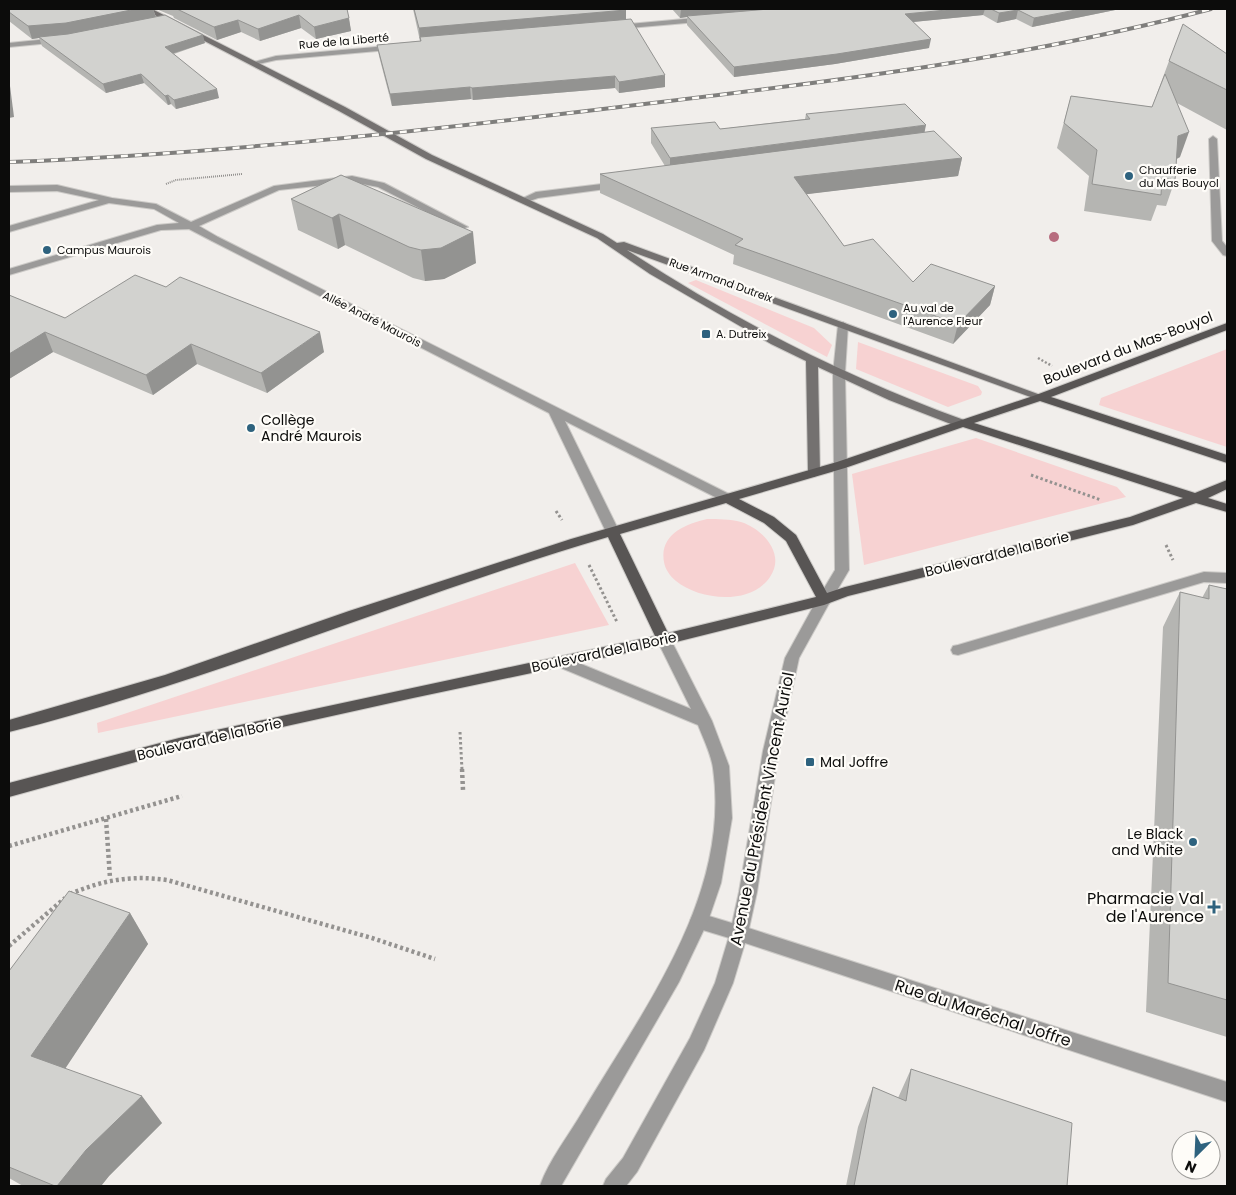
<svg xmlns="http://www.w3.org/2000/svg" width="1236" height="1195" font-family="Poppins,sans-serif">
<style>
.green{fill:#f7d2d2}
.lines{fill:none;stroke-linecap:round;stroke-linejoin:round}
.service-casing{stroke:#cccac7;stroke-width:2}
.minor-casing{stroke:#cccac7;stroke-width:2}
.tertiary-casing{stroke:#cccac7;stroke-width:2}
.secondary-casing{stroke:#cccac7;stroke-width:2}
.primary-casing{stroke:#cccac7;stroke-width:2}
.path-far3{stroke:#949290;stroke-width:2;stroke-dasharray:1 1;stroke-linecap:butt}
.path-far2{stroke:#949290;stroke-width:2.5;stroke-dasharray:2 2;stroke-linecap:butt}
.path-far1{stroke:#949290;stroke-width:3;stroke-dasharray:2.5 2.5;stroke-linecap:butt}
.path{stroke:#949290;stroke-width:4.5;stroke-dasharray:3 3;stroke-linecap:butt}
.service{fill:#9b9a99;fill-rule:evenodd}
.minor{fill:#9b9a99;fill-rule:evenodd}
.tertiary{fill:#9b9a99;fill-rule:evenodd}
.secondary{fill:#747170;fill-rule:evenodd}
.primary{fill:#585554;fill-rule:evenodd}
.rail-casing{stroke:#7f7e7c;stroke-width:4}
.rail{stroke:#fefcf8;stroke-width:2.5;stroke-dasharray:7;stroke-linecap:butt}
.tree{fill:#b76c7e}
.wall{fill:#b5b5b2}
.shaded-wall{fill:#939391}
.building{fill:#d2d2cf;stroke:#939391}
.poi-dot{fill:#2e627e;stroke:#fefcf8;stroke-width:2}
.labels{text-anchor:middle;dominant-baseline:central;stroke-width:4.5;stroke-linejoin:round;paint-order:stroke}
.far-street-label{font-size:11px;fill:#0c0c0b;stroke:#fefcf8}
.far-poi-label{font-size:11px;fill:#0c0c0b;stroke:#fefcf8;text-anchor:start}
.street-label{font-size:14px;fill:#0c0c0b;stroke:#fefcf8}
.poi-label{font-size:14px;fill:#0c0c0b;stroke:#fefcf8;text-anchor:start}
.near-street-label{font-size:16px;fill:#0c0c0b;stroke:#fefcf8}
.near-poi-label{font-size:16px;fill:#0c0c0b;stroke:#fefcf8;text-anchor:end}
</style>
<rect width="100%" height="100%" fill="#f1eeeb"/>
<!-- green -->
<g class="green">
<polygon points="696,280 814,328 832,345 827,357 688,283"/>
<polygon points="858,342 978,386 982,392 981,395 948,407 856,369"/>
<polygon points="1227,349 1227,447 1099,405 1101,398"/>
<polygon points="976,438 1117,487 1126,497 864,565 852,474"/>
<path d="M707 519C718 519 730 519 741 522 763 529 786 554 770 577 750 606 699 600 676 581 670 576 665 569 664 562 659 535 685 524 707 519Z"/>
<polygon points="575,563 609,625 98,733 97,723"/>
</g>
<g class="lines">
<defs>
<g id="service">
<polygon points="1213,136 1217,139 1222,241 1227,247 1227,256 1223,255 1212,241 1209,139"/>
<polygon points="352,176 384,183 468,227 460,229 378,187 352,182 279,190 199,226 218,237 218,241 212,241 189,229 161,230 9,275 9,269 157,225 179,223 154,209 109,203 9,232 9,226 99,200 57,191 9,192 9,186 57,185 112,198 156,204 191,222 274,186"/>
<polygon points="843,322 848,325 845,373 849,570 829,604 824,605 817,600 835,570 833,373 838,325"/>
<polygon points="1204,572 1227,573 1227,583 1204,582 958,655 953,654 951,650 953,646 958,645"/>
<polygon points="699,913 745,927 748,933 745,939 739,941 693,927 690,921 693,915"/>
</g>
<g id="minor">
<polygon points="706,17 709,17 709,21 618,29 614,27 618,25"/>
<polygon points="58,38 62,40 61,42 9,47 9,43"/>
<polygon points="397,45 400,45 400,49 276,60 254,65 250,63 276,56"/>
<polygon points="618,182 621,183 621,187 538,198 524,203 519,200 536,192"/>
<polygon points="212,237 218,237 731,495 733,498 727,502 723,501 565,421 620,533 613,537 608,536 549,413 212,241"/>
<polygon points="739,925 1227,1082 1227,1102 739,941 733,939 730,933 733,927"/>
</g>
<g id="tertiary">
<polygon points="824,595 831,600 799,658 779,751 757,892 748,933 733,983 704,1050 637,1172 626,1186 603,1186 606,1179 623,1158 690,1038 715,983 730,933 739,892 763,751 785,658 819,596"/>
<path d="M664 635 669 636 671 640 712 721 729 766 732 818 721 883 708 921 679 982 561 1186H540C549 1160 569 1135 583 1111 645 1007 731 895 713 768 711 754 703 738 698 725L554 665 552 661 554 657H564L691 709 657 640 659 636Z"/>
</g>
<path id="secondary" d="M143 9H152L345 107 432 155 603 234 617 243 624 242 1046 397 1040 400 1036 399 627 250C732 319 846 377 964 420L966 423 964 426H956L889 400 818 367 820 473 814 477 810 476 808 473 806 361 771 344 650 274 597 238 426 159 339 111Z"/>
<path id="primary" d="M1227 323V330L1051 397 1227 455V463L1040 401 974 423 1195 493 1227 480V489L1208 498 1227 504V512L1196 503 1133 525 848 596 824 605 664 645 413 698 179 750 9 797V783L179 738 655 636 608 537C407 596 213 681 9 732V720L165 675 349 611 571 539 837 462 1036 395ZM963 427 1183 498 1130 517 845 587 827 593 796 535 774 517 739 499 845 468ZM726 503 764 523 786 541 816 597 668 633 620 534Z"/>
</defs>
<!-- service casing -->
<use href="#service" class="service-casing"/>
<!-- minor casing -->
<use href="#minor" class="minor-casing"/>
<!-- tertiary casing -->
<use href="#tertiary" class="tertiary-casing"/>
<!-- secondary casing -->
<use href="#secondary" class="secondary-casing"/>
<!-- primary casing -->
<use href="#primary" class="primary-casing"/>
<!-- path-far3 -->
<polyline class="path-far3" points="166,184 176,180 242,174"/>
<!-- path-far2 -->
<polyline class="path-far2" points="1038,358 1052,366"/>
<!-- path-far1 -->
<g class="path-far1">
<polyline points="1031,475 1101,500"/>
<polyline points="556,511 562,520"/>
<polyline points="1166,545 1173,560"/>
<polyline points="589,565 617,622"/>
<polyline points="460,732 462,770"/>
</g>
<!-- path -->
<g class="path">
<polyline points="462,769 463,790"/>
<polyline points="106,819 110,878"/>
<polyline points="9,846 182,796"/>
<path d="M70 894C103 880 131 875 167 880L372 938 435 959"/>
<polyline points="9,946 65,898"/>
</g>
<!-- service -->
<use href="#service" class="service"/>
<!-- minor -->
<use href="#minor" class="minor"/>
<!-- tertiary -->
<use href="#tertiary" class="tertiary"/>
<!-- secondary -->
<use href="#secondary" class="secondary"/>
<!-- primary -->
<use href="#primary" class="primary"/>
<defs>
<path id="rail" d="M9 162C217 154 422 131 628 106 827 82 1017 60 1211 9"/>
</defs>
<!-- rail casing -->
<use href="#rail" class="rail-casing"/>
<!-- rail -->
<use href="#rail" class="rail"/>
</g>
<!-- trees -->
<circle class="tree" cx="1054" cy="237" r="5"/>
<!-- wall -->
<g class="wall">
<polygon points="9,9 153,9 156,17 205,43 174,54 219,98 176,109 171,104 168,105 144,83 106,93 42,46 39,38 32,39 9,21"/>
<polygon points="156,9 347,9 351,31 316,39 301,28 260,41 241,32 217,40 174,18 173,16"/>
<polygon points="413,9 626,9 626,19 665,87 619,93 615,88 473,100 471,99 392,106 379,56 377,45 420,41"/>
<polygon points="672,9 1120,9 1032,27 1016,19 997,23 983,15 913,22 929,48 835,64 734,77 687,25 687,17 680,18"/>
<polygon points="1227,54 1227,130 1177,103 1180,157 1177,159 1175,180 1166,206 1157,205 1151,221 1084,211 1089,176 1057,148 1071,96 1152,107 1169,61"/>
<polygon points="806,114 925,132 962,158 958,176 806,194 844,246 913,282 995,286 990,305 953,344 733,264 734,255 600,193 600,174 665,166 651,143 651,128 720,129 805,119"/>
<polygon points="341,175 476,263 444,279 425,281 413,278 345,245 338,249 298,230 291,199"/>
<polygon points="9,295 65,318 324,352 267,393 197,364 153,395 53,352 9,379"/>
<polygon points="1209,585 1227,589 1227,1037 1146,1012 1163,627 1180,592 1202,598"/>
<polygon points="130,913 148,944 65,1068 162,1123 109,1176 101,1186 23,1186 9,1178 9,971"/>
<polygon points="911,1069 1067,1186 846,1186 858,1127 873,1087 898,1098"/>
</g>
<!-- shaded-wall -->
<g class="shaded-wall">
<polygon points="136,9 153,9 156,18 70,35 39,37 39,38 32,39 28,26"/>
<polygon points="681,9 785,9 687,16 687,17 680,18"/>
<polygon points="957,9 985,9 983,15 903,23 905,14"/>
<polygon points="1081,9 1120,9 1032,27 1034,18"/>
<polygon points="626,10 626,23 420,41 419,28"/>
<polygon points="1018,10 1016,19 997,23 999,13"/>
<polygon points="299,15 301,28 260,41 258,29"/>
<polygon points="349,18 351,31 316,39 314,27"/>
<polygon points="238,20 241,32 217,40 214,27"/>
<polygon points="203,35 205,43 168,55 165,47"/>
<polygon points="931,39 929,48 835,64 734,77 734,67"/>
<polygon points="141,74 144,83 106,93 103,84"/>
<polygon points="665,75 665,87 619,93 619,82"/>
<polygon points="615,76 615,88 473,100 472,88"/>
<polygon points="9,78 14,117 9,118"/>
<polygon points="470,87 471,99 392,106 390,94"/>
<polygon points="217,89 219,98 176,109 174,100"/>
<polygon points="168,95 171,104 168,105 165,96"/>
<polygon points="926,125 923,140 670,173 670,158"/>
<polygon points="1189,132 1180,157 1169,162 1178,136"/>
<polygon points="962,158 958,176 792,196 794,177"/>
<polygon points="339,214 345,245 338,249 332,218"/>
<polygon points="473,232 476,263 444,279 425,281 421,250"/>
<polygon points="995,286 990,305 953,344 958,324"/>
<polygon points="45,332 53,352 9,379 9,354"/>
<polygon points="320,332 324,352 267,393 261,373"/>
<polygon points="191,344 197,364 153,395 146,375"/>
<polygon points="130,913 148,944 55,1084 31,1056"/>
<polygon points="142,1096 162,1123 109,1176 101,1186 57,1186 86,1150"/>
</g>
<!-- building -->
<g class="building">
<polygon points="9,9 136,9 66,23 28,26 9,12"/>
<polygon points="177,9 347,9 349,18 314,27 299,15 258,29 238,20 214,27"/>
<polygon points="414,9 626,9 626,10 419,28"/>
<polygon points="769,9 957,9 905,14 931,39 837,54 734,67 687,16"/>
<polygon points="991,9 1081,9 1034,18 1018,10 999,13"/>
<polygon points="165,15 203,35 165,47 217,89 174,100 168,95 165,96 141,74 103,84 39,37 68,34"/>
<polygon points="631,19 665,75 619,82 615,76 472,88 470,87 390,94 377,45 421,41 420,37"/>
<polygon points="1183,24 1227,54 1227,90 1169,61"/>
<polygon points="1165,74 1189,132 1178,136 1175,180 1162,178 1161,195 1092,184 1097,150 1064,123 1071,96 1152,107"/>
<polygon points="905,104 926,125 670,158 651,128 715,122 720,129 810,119 806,114"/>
<polygon points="934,131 962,158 794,177 844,246 873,239 913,282 931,264 995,286 958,324 735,245 743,239 600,174"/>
<polygon points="341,175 473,232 441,248 421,250 409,247 339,214 332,218 291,199"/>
<polygon points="135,275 166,287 180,277 320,332 261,373 191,344 146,375 45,332 9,354 9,295 65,318"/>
<polygon points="1209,585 1227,589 1227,1000 1168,983 1180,592 1209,599"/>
<polygon points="69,891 130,913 31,1056 142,1096 86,1150 57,1186 55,1186 9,1167 9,971"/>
<polygon points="911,1069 1072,1123 1067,1186 854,1186 873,1087 906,1101"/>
</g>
<!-- markers -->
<g class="poi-dot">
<circle cx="1129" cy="176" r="5"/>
<circle cx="47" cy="250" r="5"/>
<circle cx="893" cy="314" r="5"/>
<rect x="701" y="329" width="10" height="10" rx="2.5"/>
<circle cx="251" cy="428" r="5"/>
<rect x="805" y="757" width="10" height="10" rx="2.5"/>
<circle cx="1193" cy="842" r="5"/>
<path d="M1211.5 899.5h5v5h5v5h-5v5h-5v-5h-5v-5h5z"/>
</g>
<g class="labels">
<!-- far-street labels -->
<g class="far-street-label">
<text transform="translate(344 41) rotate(-5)">Rue de la Liberté</text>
<text transform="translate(721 280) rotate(20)">Rue Armand Dutreix</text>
<text transform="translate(372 319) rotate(27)">Allée André Maurois</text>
</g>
<!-- far-poi labels -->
<g class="far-poi-label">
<text x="1139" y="170">Chaufferie<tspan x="1139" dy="13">du Mas Bouyol</tspan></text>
<text x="57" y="250">Campus Maurois</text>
<text x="903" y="308">Au val de<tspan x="903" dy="13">l'Aurence Fleur</tspan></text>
<text x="716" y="334">A. Dutreix</text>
</g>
<!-- street labels -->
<g class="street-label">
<text transform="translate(1128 348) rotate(-21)">Boulevard du Mas-Bouyol</text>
<text transform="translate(997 554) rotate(-14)">Boulevard de la Borie</text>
<text transform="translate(604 652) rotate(-12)">Boulevard de la Borie</text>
<text transform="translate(209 739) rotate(-13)">Boulevard de la Borie</text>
</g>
<!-- poi labels -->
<g class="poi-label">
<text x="261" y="420">Collège<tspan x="261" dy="16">André Maurois</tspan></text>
<text x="820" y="762">Mal Joffre</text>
<text x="1183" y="834" text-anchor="end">Le Black<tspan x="1183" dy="16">and White</tspan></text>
</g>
<!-- near-street labels -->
<g class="near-street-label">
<text transform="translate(762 809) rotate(-79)">Avenue du Président Vincent Auriol</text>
<text transform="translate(983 1013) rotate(18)">Rue du Maréchal Joffre</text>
</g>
<!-- near-poi labels -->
<g class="near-poi-label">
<text x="1204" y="898">Pharmacie Val<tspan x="1204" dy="18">de l'Aurence</tspan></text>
</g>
</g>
<!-- border -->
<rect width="1236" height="1195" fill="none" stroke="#0c0c0b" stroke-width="20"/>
<!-- north arrow -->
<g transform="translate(1196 1155) rotate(204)"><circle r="24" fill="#fefcf8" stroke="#9d9c99"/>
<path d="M0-4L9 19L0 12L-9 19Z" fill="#2e627e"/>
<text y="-8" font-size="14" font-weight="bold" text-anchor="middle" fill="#0c0c0b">N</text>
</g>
</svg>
